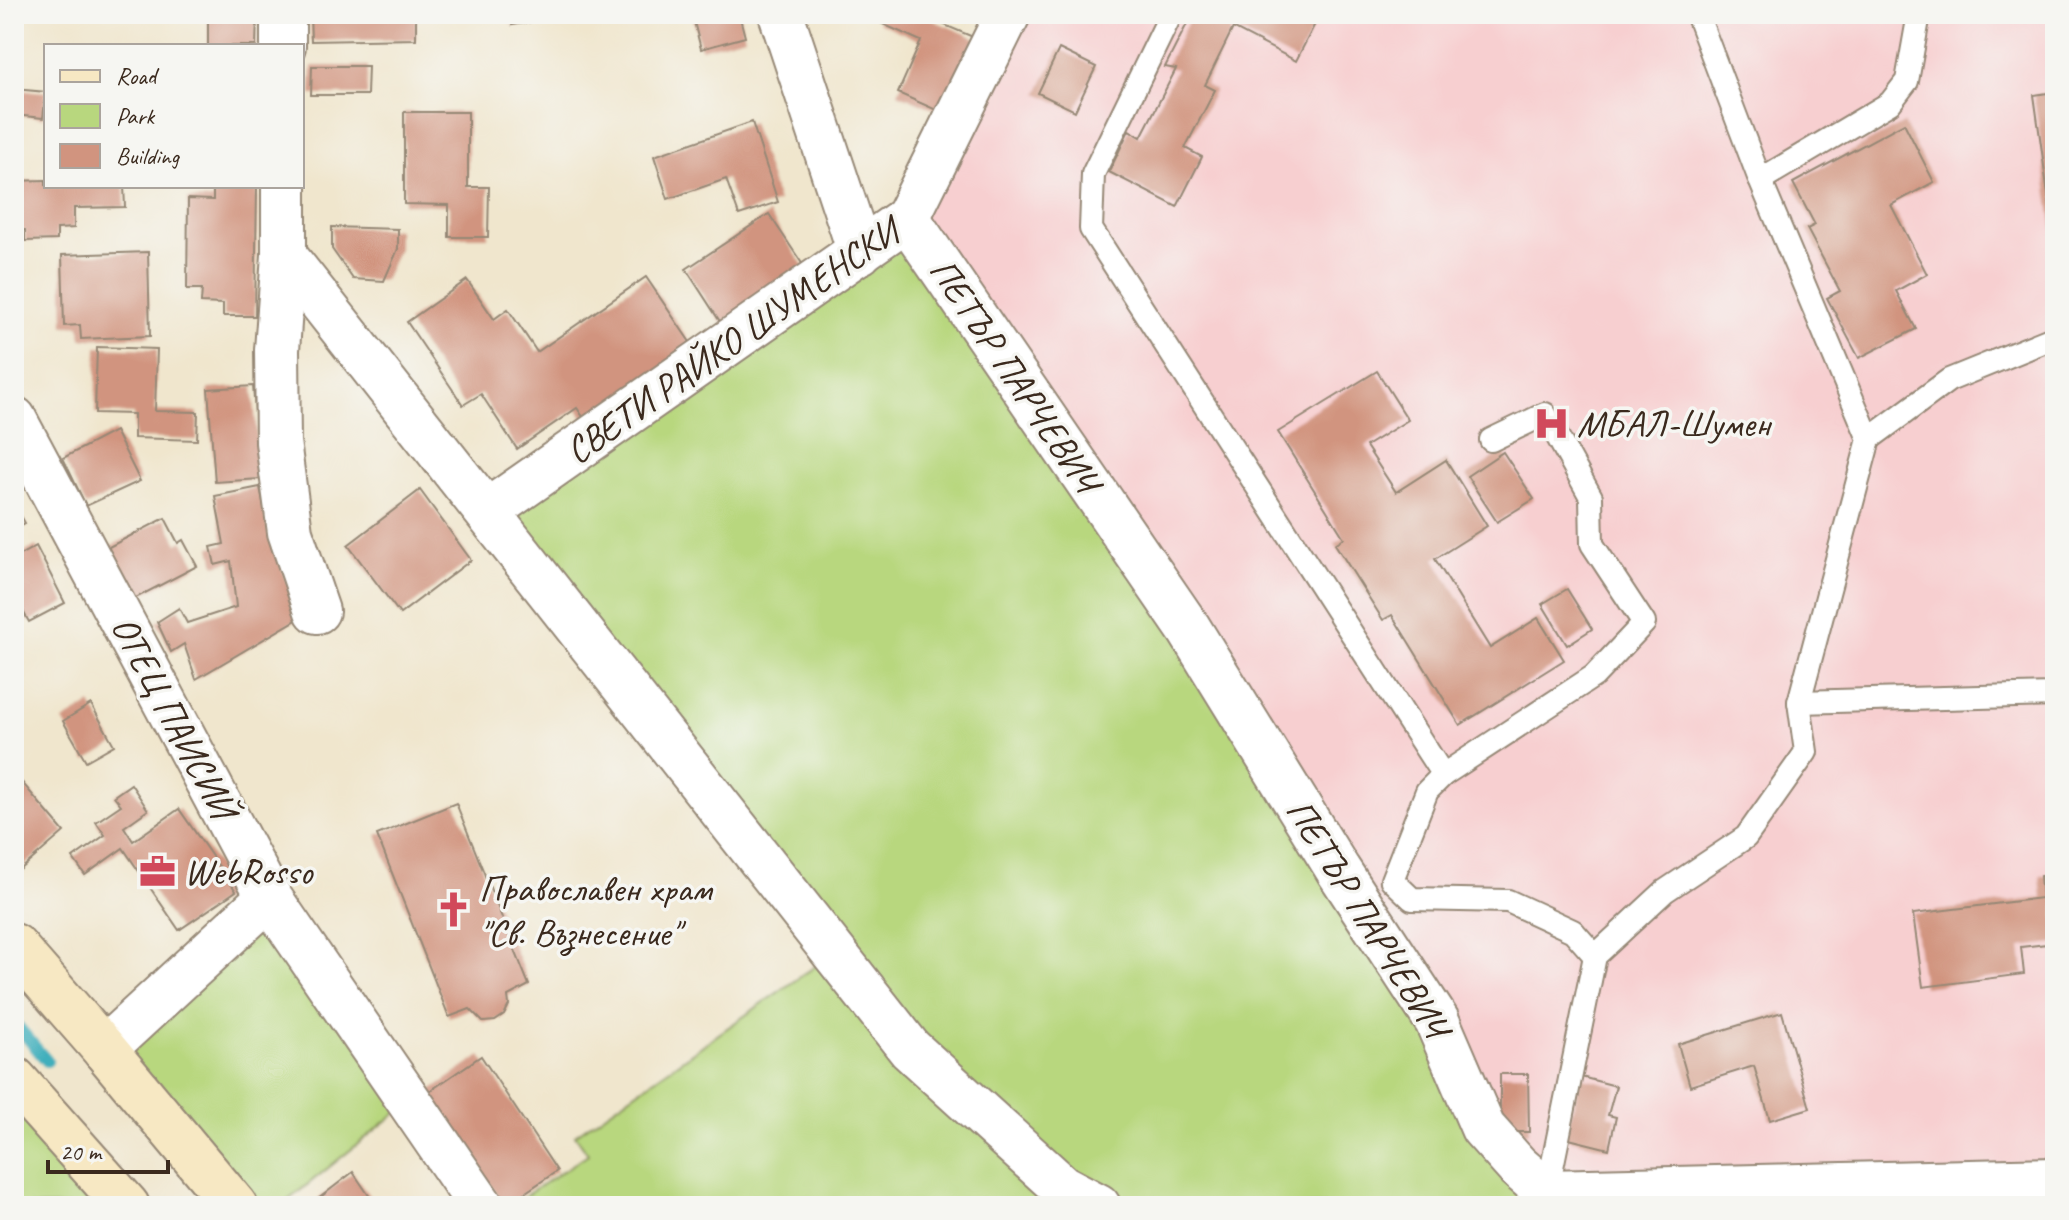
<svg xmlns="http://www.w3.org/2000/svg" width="2069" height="1220" font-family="Caveat,sans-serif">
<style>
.built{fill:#f7cfd0}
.green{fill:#b8d77e;stroke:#7a804e;stroke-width:2}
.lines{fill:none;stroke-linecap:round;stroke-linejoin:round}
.stream{stroke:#40afbc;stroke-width:12}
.building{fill:#d1947f}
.service-casing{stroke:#968876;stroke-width:26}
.minor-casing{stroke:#968876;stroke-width:48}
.secondary-casing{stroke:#968876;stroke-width:48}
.service{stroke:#fff;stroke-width:22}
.minor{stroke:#fff;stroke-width:44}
.secondary{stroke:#f7e8c3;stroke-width:44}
.labels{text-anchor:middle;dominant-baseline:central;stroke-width:7;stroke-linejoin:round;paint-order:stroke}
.street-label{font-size:38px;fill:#3b2a1e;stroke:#f6f6f2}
.poi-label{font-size:38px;fill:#3b2a1e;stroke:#f6f6f2;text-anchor:start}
</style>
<rect width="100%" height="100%" fill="#f6f6f2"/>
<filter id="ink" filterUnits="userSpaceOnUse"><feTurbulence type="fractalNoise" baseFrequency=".0125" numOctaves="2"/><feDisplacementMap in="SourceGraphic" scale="16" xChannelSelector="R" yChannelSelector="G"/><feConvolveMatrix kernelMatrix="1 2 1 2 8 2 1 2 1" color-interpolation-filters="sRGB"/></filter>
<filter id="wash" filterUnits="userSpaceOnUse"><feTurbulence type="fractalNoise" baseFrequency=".006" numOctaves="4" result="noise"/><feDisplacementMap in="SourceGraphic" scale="32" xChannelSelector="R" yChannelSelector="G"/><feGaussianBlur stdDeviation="1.8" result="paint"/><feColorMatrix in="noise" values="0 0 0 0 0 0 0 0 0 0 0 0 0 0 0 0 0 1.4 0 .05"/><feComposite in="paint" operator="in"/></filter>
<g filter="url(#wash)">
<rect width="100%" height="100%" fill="#f0e6cd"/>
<!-- built -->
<polygon class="built" points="1008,14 2055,14 2055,1180 1547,1192 907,218"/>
<!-- green -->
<g class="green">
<polygon points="907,218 1544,1206 510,1206 588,1154 575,1135 834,953 488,511"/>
<polygon points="269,897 410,1102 281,1206 235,1206 104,1049"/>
<polygon points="35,1105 127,1206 14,1206 14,1121"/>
</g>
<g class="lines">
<!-- stream -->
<polyline class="stream" points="14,1022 47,1061"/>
</g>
<g id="blocks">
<!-- building -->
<g class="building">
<polygon points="208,14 257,14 256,46 208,46"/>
<polygon points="310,14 416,14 416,39 311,41"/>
<polygon points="510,14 557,14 557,18 512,25"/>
<polygon points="692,14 739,14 745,37 701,49"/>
<polygon points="881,14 930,14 928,18 985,42 952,117 898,93 921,41 878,22"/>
<polygon points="1192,14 1300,14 1316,22 1296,61 1233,28 1205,85 1215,90 1185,148 1202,157 1177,207 1109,172 1129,130 1141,137 1176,69 1165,67"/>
<polygon points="1059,49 1096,67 1075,111 1038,93"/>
<polygon points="312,66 368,66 367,95 311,95"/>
<polygon points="14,89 46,92 43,118 14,115"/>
<polygon points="2055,92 2055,230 2053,230 2034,95"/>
<polygon points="404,112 468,112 468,187 489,187 488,237 449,237 449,205 404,204"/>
<polygon points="752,122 778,202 739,215 726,179 668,199 654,156"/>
<polygon points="1904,123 1934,182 1891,205 1927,274 1896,291 1916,329 1859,358 1827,298 1840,291 1807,229 1815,225 1793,183"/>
<polygon points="46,180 46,186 124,186 125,207 74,208 74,228 57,229 57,240 25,241 25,230 14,230 14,181"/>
<polygon points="213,186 257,186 255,316 223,316 223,304 201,303 202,289 187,289 188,199 213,200"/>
<polygon points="769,214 805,268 721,323 686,269"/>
<polygon points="332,227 398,229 398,249 384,281 353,279 332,249"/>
<polygon points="148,252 150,336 81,339 80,325 64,326 62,255"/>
<polygon points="646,277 698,354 590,427 577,408 517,449 481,394 463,405 407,322 467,280 494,319 508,309 537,352"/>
<polygon points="97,347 157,349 155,411 198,412 197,440 134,438 134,414 95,413"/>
<polygon points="1377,371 1408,420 1366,446 1396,492 1446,460 1487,526 1435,559 1490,648 1538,618 1564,660 1460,725 1392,615 1383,620 1335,544 1344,538 1278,432"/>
<polygon points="253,386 260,479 215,482 208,389"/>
<polygon points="115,431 140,481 86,506 63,458"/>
<polygon points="1503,452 1534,499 1497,522 1467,476"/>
<polygon points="260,487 271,543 303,616 196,679 184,644 171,652 157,622 179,608 187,623 236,607 231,561 215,565 211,547 224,544 215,496"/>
<polygon points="420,490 471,560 400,614 348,545"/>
<polygon points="14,503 25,523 14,529"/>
<polygon points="165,518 178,543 183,540 197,566 130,601 103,550"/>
<polygon points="36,546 65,603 29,622 14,595 14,558"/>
<polygon points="1567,589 1592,629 1567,645 1542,604"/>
<polygon points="91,704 114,745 86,761 63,721"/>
<polygon points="14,773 64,832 14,875"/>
<polygon points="131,784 148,810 124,827 133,841 179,809 236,891 179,930 123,848 85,875 73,858 105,835 96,822 121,805 114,796"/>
<polygon points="456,803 529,985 508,996 509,1005 504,1015 495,1021 483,1022 470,1009 449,1017 377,835"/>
<polygon points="2055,874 2055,943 2021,947 2024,974 1923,987 1913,914 2042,898 2040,876"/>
<polygon points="1782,1012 1810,1108 1770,1120 1754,1066 1690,1086 1678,1044"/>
<polygon points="481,1056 557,1171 505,1206 427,1093"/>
<polygon points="1500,1074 1528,1074 1529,1132 1500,1132"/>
<polygon points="1581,1077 1616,1086 1608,1115 1616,1117 1609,1149 1565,1138"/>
<polygon points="353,1172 376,1206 309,1206"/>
</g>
</g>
</g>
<g filter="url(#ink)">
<use href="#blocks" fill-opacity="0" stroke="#968876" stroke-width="2"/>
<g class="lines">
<defs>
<g id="service">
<polyline points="1171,14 1093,174 1091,229 1443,775 1427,791 1392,880 1412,899 1508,901 1573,931 1595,956"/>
<polyline points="1760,180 1890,103 1907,81 1919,14"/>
<polyline points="1869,439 1949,380 2055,337"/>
<polyline points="1799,702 2055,695"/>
<polyline points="1443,775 1594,676 1644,623 1592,544 1591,497 1545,414 1491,440"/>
<polyline points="1547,1192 1595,956 1665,891 1746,837 1806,752 1799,702 1869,439 1760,180 1697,14"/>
</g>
<g id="minor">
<polyline points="283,14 283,46"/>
<polyline points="781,14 860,252"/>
<polyline points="284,186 284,255 277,350 278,442 290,532 317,611"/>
<polyline points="907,218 1189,629 1338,870 1437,1021 1483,1128 1517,1166 1547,1192 2055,1180"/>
<polyline points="284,255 910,1049 1062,1187 1098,1206"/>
<polyline points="14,419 269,897 481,1206"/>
<polyline points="488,511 907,218 1008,14"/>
<polyline points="104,1049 269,897"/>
</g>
<g id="secondary">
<polyline points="14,946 104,1049 235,1206"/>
<polyline points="14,1079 127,1206"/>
</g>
</defs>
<!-- service casing -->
<use href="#service" class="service-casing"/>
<!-- minor casing -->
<use href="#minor" class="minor-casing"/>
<!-- secondary casing -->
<use href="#secondary" class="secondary-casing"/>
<!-- service -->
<use href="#service" class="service"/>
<!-- minor -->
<use href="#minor" class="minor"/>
<!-- secondary -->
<use href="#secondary" class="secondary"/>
</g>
</g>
<!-- icons -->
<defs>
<symbol id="hospital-bare" viewBox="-9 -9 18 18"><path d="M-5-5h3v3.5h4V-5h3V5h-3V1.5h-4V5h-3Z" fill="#d1495b" stroke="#f6f6f2" stroke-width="2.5" paint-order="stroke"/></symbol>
<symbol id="office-bare" viewBox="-9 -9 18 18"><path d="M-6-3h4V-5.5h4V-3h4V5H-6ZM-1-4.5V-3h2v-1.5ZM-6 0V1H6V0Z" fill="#d1495b" stroke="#f6f6f2" stroke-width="2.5" paint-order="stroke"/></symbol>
<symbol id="church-bare" viewBox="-9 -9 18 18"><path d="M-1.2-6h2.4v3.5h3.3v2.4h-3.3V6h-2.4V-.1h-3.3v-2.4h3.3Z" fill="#d1495b" stroke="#f6f6f2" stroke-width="2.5" paint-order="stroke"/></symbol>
</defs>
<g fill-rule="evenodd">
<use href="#hospital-bare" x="1526" y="398" width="51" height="51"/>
<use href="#office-bare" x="132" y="846" width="51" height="51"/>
<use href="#church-bare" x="428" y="884" width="51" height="51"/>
</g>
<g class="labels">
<!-- street labels -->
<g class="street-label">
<text transform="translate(732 341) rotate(-35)">СВЕТИ РАЙКО ШУМЕНСКИ</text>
<text transform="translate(1015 375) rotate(56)">ПЕТЪР ПАРЧЕВИЧ</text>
<text transform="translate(174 717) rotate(62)">ОТЕЦ ПАИСИЙ</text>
<text transform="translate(1368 918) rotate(58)">ПЕТЪР ПАРЧЕВИЧ</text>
</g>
<!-- poi labels -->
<g class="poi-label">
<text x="1577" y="423">МБАЛ-Шумен</text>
<text x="184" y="871">WebRosso</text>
<text x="479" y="888">Православен храм<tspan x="479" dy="44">"Св. Възнесение"</tspan></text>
</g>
</g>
<!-- margin -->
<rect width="2069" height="1220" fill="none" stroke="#f6f6f2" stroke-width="48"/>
<!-- legend -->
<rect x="44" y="44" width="260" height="144" fill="#f6f6f2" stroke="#aba49d" stroke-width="2"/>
<rect x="60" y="70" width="40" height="12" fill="#f7e8c3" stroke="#aba49d" stroke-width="2"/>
<text x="116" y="84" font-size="24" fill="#3b2a1e">Road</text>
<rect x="60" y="104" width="40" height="24" fill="#b8d77e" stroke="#aba49d" stroke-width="2"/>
<text x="116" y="124" font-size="24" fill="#3b2a1e">Park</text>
<rect x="60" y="144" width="40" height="24" fill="#d1947f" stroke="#aba49d" stroke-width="2"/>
<text x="116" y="164" font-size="24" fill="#3b2a1e">Building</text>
<!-- scale -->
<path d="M48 1160v12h120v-12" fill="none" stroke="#3b2a1e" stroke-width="4"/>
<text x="60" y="1160" font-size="24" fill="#3b2a1e" stroke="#f6f6f2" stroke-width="6" paint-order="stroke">20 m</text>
</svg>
